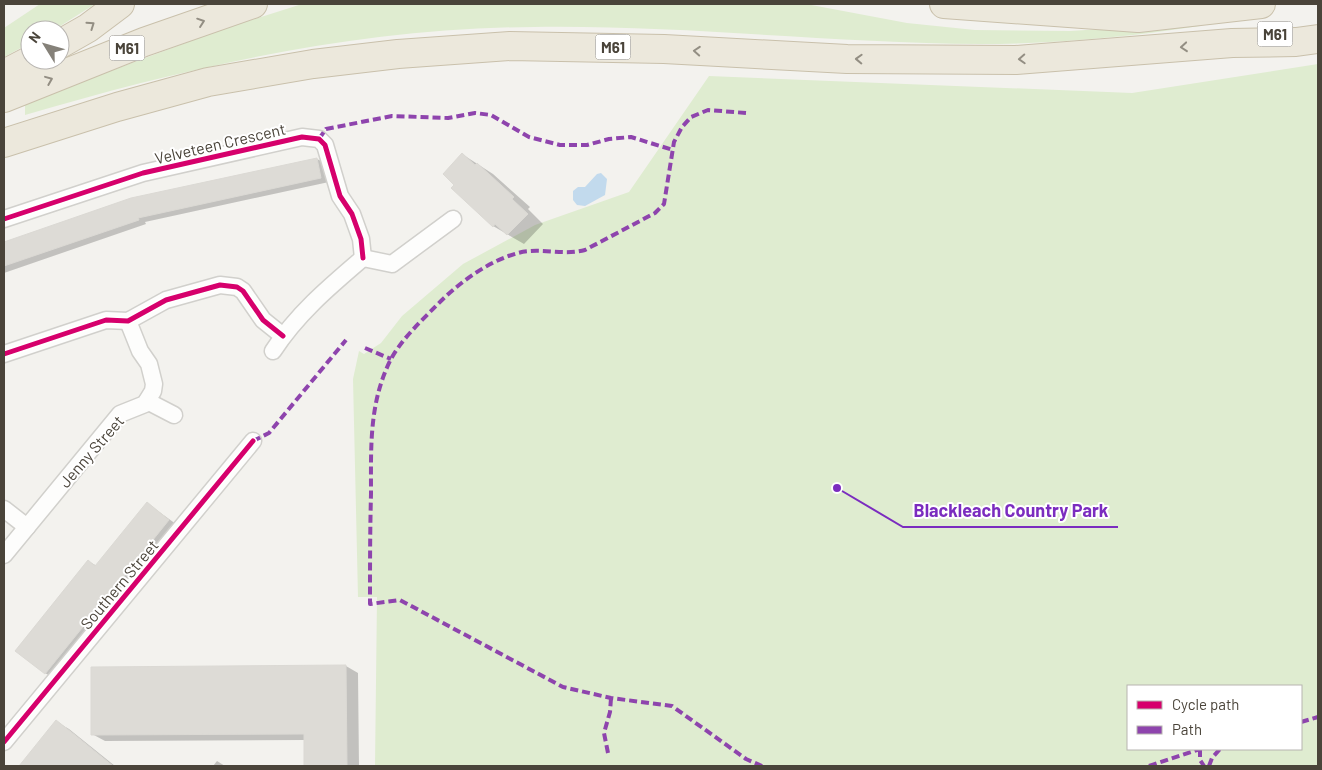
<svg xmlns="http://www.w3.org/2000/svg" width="1322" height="770" font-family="Barlow,sans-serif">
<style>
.green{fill:#dfecd0;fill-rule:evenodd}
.water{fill:#c2daed}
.shadow{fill:#0003}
.building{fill:#dddbd6;stroke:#dbd9d4}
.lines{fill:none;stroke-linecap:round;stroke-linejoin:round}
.street-casing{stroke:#d1d0cc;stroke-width:19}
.highway-casing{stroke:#c9c0ab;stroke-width:30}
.street{stroke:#fdfdfc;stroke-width:16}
.highway{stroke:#ece8dc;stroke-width:28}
.quiet{stroke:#8e44ad;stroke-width:4;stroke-dasharray:8 4;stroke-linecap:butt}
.cycleway-casing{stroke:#fff;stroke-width:8}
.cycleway{stroke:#d6006c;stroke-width:5}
.oneway{stroke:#938e83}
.labels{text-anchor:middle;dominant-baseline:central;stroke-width:4;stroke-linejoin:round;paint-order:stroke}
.shield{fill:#fff;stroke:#807c75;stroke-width:1}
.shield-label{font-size:15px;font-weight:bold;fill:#4a443a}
.street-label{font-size:16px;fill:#4a443a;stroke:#fff}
.leader{fill:none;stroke:#7b2cbf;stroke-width:2}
.callout-dot{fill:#7b2cbf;stroke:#fff;stroke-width:2}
.callout-label{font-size:18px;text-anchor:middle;font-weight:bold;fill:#7b2cbf;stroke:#fff;stroke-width:4;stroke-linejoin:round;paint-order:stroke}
</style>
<rect width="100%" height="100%" fill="#f3f2ee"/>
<!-- green -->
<g class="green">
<polygon points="40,4 95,4 54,30 30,30 30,43 4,57 4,28"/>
<path d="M302 4H806L907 23 975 30 1070 31 1198 23 1200 26C1126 37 1056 44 981 44 832 43 683 25 534 27 360 28 191 66 25 115V103L220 30Z"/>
<path d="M1318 64V766H375L377 597H358L353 379 359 351 364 354 381 343 402 316 463 264 535 225 629 192 709 76 1132 93ZM1128 686H1301V749H1128Z"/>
</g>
<!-- water -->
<polygon class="water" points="601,173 607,179 605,195 585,206 577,205 573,200 573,191 578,187 585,187 597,174"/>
<!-- shadow -->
<g class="shadow">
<polygon points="462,154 493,174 530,207 528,209 543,224 524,244 493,226 456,185"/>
<polygon points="317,159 325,163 329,182 145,222 146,224 4,273 4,243 131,199"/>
<polygon points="147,503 180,527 57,680 45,673 88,561 97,566"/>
<polygon points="346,666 358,673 359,766 306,766 306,740 105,741 92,734 92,668"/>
<polygon points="57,722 69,729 115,766 20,766"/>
<polygon points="217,761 225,766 213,766"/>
</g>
<!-- building -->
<g class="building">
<polygon points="462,153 475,165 477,163 514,197 512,199 528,214 507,235 495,224 493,227 451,188 454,185 443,174"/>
<polygon points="317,158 321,178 138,218 139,220 4,266 4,242 131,198"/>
<polygon points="147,502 169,520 45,674 15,651 88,560 95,566"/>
<polygon points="346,665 347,766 304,766 304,734 91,735 91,667"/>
<polygon points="56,720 75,735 113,766 19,766"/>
</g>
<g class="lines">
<defs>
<g id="street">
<polyline points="4,219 143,173 302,137 319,139 325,145 340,196 352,214 361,239 363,258"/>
<path d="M273 351C297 314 329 287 363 258L392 264 453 219"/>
<polyline points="4,354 106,320 128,321 166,300 220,285 237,287 243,291 263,320 283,336"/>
<polyline points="147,401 174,415"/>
<polyline points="4,509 27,527"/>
<polyline points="4,555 120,414 145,404 153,391 154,384 149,364 140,351 128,321"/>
<polyline points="4,742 253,441"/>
</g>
<g id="highway">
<polyline points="944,4 1138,18 1261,4"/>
<polyline points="60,44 88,28 120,4"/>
<polyline points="4,74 31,60"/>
<polyline points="4,98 144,42 253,4"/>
<polyline points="4,143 117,107 208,82 313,64 398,54 510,46 664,49 847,59 1016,60 1232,43 1296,42 1318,39"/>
</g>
</defs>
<!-- street casing -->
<use href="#street" class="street-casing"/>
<!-- highway casing -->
<use href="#highway" class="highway-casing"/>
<!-- street -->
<use href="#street" class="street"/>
<!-- highway -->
<use href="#highway" class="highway"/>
<!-- quiet -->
<g class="quiet">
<path d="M746 113 708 110 691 117 682 127 674 142 664 204 655 213 585 250C563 256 540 247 518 253 488 261 457 284 436 306 420 322 400 341 390 361 369 404 371 447 371 494 370 531 370 567 370 604L400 600 563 687 611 698 672 706 746 759 762 766"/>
<polyline points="319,139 326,129 392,116 448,118 475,113 491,115 529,137 560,145 587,145 609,139 631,137 673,150"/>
<polyline points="365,348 391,359"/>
<polyline points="253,441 269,433 346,340"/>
<polyline points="1301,722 1318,717"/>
<polyline points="1200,749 1200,760 1204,766"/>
<polyline points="608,753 604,733 610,712 611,698"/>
<polyline points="1149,766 1200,749"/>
<polyline points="1209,766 1212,758 1220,749"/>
</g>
<defs>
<g id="cycleway">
<polyline points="4,219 143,173 302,137 319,139 325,145 340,196 352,214 361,239 363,258"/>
<polyline points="4,354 106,320 128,321 166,300 220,285 237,287 243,291 263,320 283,336"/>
<polyline points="4,742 253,441"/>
</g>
</defs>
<!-- cycleway casing -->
<use href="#cycleway" class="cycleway-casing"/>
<!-- cycleway -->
<use href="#cycleway" class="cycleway"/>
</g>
<!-- one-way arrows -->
<defs><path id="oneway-chevron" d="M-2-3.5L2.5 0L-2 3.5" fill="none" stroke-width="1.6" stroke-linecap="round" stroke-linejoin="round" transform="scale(1.25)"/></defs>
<g class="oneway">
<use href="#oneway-chevron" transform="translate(201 22) rotate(-19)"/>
<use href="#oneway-chevron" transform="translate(91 25) rotate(-35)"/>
<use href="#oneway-chevron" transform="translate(1184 47) rotate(175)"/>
<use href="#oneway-chevron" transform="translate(697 51) rotate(-176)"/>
<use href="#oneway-chevron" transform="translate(859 59) rotate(-178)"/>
<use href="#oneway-chevron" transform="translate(1022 59) rotate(177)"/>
<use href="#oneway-chevron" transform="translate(49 80) rotate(-22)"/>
</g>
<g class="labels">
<!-- shield labels -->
<g class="shield">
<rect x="1257.5" y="21.5" width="35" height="25" rx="4"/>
<rect x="595.5" y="34.5" width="35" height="25" rx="4"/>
<rect x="109.5" y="35.5" width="35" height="25" rx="4"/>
</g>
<g class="shield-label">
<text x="1275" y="34">M61</text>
<text x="613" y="47">M61</text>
<text x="127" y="48">M61</text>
</g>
<!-- street labels -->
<g class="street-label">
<text transform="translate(220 143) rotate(-13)">Velveteen Crescent</text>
<text transform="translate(91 451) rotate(-49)">Jenny Street</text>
<text transform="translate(119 584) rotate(-50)">Southern Street</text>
</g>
</g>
<!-- callouts -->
<path class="leader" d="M837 488L903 527H1118"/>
<circle class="callout-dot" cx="837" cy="488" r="5"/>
<g class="callout-label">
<text x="1011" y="517">Blackleach Country Park</text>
</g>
<!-- border -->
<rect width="1322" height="770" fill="none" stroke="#4a443a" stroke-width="10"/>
<!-- legend -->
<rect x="1127" y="685" width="175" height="65" fill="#ffffff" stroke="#b7b4b0"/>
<rect x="1137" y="701" width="25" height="8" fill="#d6006c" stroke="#b7b4b0"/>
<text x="1172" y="710" font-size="15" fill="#4a443a">Cycle path</text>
<rect x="1137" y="726" width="25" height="8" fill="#8e44ad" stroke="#b7b4b0"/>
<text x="1172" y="735" font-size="15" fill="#4a443a">Path</text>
<!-- north arrow -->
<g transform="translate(45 45) rotate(307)"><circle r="24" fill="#ffffff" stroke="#b7b4b0"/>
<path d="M0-4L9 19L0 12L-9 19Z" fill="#858179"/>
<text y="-8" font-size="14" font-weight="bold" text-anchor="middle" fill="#4a443a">N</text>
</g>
</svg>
